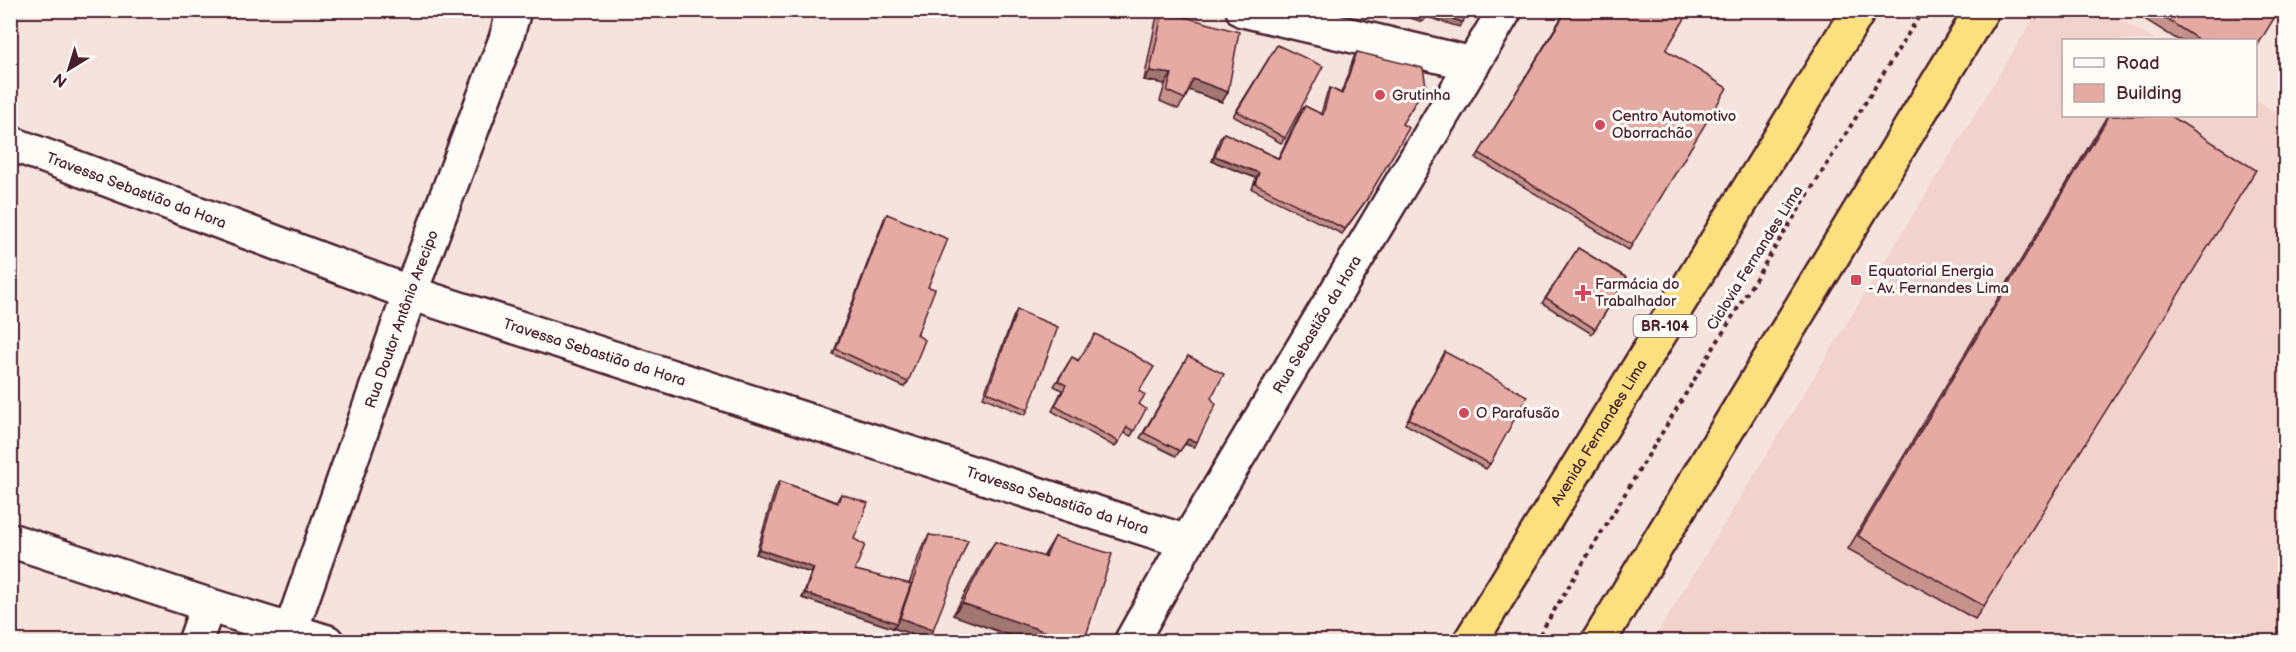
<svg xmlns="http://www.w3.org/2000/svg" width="2296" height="652" font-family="'Balsamiq Sans',sans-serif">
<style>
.built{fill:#f1d2cc}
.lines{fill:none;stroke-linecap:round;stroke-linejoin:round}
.minor-casing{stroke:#4a1f2b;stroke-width:38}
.highway-casing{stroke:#4a1f2b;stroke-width:38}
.path{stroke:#4a1f2b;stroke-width:4;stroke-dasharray:4.5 4.5;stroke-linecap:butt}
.minor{stroke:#fdfcf7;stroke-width:33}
.highway{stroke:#fce080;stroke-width:33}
.wall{fill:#c5928c;stroke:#4a1f2b;stroke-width:1.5}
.shaded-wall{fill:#a07772;stroke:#4a1f2b;stroke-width:1.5}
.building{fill:#e5aaa3;stroke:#4a1f2b;stroke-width:1.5}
.poi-dot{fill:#d1495b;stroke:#fdfcf7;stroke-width:2}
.labels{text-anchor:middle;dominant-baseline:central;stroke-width:6;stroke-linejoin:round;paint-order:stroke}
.shield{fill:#fdfcf7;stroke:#806168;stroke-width:1.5}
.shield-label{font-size:14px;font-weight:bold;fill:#4a1f2b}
.poi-label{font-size:15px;fill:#4a1f2b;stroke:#fdfcf7;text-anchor:start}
.street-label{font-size:15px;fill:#4a1f2b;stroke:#fdfcf7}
</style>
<rect width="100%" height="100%" fill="#f6e3de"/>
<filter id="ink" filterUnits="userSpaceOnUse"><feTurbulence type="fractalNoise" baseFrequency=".0167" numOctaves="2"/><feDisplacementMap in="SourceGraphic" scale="12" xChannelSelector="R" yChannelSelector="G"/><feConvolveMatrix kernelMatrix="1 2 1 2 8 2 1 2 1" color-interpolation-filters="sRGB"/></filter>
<g filter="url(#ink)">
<!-- built -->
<polygon class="built" points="2038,11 2104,11 2155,40 2064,40 2064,116 2256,116 2256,100 2285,118 2285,641 1652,642"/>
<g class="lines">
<defs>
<g id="minor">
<polyline points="1243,10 1473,64"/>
<path id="s1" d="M10 143 410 293 1187 542"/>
<polyline points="10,540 208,605 327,642"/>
<path id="s2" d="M291 630 410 293 506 39 514 10"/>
<polyline points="195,642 208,605"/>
<path id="s3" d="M1131 642 1187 542 1505 10"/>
</g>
<g id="highway">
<path id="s4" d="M1470 642 1859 10"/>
<polyline points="1598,642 1982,10"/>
</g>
</defs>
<!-- minor casing -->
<use href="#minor" class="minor-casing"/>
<!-- highway casing -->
<use href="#highway" class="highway-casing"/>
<!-- path -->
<polyline class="path" points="1535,642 1756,278 1923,10"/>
<!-- minor -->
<use href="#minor" class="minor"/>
<!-- highway -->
<use href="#highway" class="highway"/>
</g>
<!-- wall -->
<g class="wall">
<polygon points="1566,10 1666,50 1632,245 1629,250 1476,158"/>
<polygon points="2130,10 2279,10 2256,40 2178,40"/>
<polygon points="1163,11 1228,92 1222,102 1189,90 1185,99 1178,109 1160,101 1165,84 1144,80 1156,20"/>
<polygon points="1274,50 1285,138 1281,143 1233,116"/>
<polygon points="1357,52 1402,124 1367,199 1342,234 1252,189 1256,178 1212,161 1220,138 1224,133 1278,158 1301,111 1305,106 1321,114 1327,93 1330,88 1341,93 1354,57"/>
<polygon points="2107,116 2171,116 1984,606 1975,619 1848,549"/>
<polygon points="887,214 928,287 908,382 904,387 833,354 884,219"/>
<polygon points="1578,248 1627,278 1592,334 1542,303"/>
<polygon points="1017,310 1028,410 1025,415 983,397 1014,315"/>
<polygon points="1445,352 1490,464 1486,469 1405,424"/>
<polygon points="1188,356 1211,398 1197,442 1194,447 1185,444 1176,456 1140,438"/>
<polygon points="1072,357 1139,391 1139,404 1134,431 1131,436 1124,433 1115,447 1052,411 1062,390 1054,386"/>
<polygon points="780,481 836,502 841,494 854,539 855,570 909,584 923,544 929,535 933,630 927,639 802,598 811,573 756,554 776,486"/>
<polygon points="1055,537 1084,642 1028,642 953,615 986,555 995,542 1043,557"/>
</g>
<!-- shaded-wall -->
<g class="shaded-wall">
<polygon points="1387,10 1430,12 1463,22 1459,27 1427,17 1422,22"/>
<polygon points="1150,71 1172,74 1165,84 1144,80"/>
<polygon points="1193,79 1228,92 1222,102 1186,89"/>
<polygon points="1215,156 1259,173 1256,178 1212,161"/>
<polygon points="1188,439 1197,442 1194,447 1185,444"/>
<polygon points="759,549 814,568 811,573 756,554"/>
<polygon points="805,593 897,623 893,628 802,598"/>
<polygon points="962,603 1075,642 1028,642 953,615"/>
<polygon points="900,618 933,630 927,639 893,628"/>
</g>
<!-- building -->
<g class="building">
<polygon points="1405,10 1468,10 1463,22 1430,12 1425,17"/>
<polygon points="1567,10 1690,10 1666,50 1727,88 1632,245 1479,153"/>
<polygon points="2152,10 2279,10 2256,48 2256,40 2199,40"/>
<polygon points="1163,11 1239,32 1228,92 1193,79 1185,99 1167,91 1172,74 1150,71"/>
<polygon points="1277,45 1323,66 1285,138 1237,111"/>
<polygon points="1357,52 1423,68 1426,85 1402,124 1409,128 1367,199 1345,229 1255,184 1259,173 1215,156 1224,133 1279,159 1305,106 1323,115 1330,88 1342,94"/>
<polygon points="2109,116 2171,116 2256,170 1984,606 1858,536"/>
<polygon points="887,214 948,239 928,287 935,289 917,335 925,340 908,382 836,349"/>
<polygon points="1578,248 1627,278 1595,329 1546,298"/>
<polygon points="1017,310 1058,327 1028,410 987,392"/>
<polygon points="1095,334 1125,349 1154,367 1139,391 1145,395 1139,404 1146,409 1134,431 1127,427 1119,442 1055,406 1066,385 1058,381 1072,357 1078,361"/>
<polygon points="1445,352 1527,396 1490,464 1409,419"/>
<polygon points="1188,356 1224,374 1211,398 1216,404 1197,442 1188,439 1180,451 1144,433"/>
<polygon points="780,481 838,503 841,494 868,503 854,539 865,545 855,570 911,584 897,623 805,593 814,568 759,549"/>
<polygon points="929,535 968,540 933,630 900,618"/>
<polygon points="1055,537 1112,554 1084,642 1075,642 962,603 995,542 1045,557"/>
<polygon points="806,634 831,642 804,642"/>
</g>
</g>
<!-- markers -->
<g class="poi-dot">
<circle cx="1380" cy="95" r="6"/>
<circle cx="1600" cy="125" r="6"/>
<rect x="1850" y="274" width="12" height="12" rx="3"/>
<path d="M1580 284h6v6h6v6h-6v6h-6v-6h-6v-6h6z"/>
<circle cx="1464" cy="413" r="6"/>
</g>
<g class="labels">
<!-- shield labels -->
<rect class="shield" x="1633.5" y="315" width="63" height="22" rx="4.5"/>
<g class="shield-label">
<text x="1665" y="326">BR-104</text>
</g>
<!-- poi labels -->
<g class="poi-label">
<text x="1392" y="95">Grutinha</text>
<text x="1612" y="116">Centro Automotivo<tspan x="1612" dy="17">Oborrachão</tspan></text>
<text x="1868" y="271">Equatorial Energia<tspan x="1868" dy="17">- Av. Fernandes Lima</tspan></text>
<text x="1595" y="284">Farmácia do<tspan x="1595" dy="17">Trabalhador</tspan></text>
<text x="1476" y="413">O Parafusão</text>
</g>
<!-- street labels -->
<g class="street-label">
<text stroke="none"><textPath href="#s1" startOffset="135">Travessa Sebastião da Hora</textPath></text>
<text transform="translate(1755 258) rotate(-58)">Ciclovia Fernandes Lima</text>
<text stroke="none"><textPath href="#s2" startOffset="330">Rua Doutor Antônio Arecipo</textPath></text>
<text stroke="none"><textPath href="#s3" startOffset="368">Rua Sebastião da Hora</textPath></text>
<text stroke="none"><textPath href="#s1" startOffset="621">Travessa Sebastião da Hora</textPath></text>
<text stroke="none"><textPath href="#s4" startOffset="246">Avenida Fernandes Lima</textPath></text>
<text stroke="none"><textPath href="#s1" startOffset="1107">Travessa Sebastião da Hora</textPath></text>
</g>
</g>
<!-- margin -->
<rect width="2296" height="652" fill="none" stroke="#fdfcf7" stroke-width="36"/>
<rect x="18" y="18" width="2260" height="616" fill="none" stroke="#4a1f2b" stroke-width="2" filter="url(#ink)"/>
<!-- legend -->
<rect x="2062" y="39" width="195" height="78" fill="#fdfcf7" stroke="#b5a4a5" stroke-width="1.5"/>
<rect x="2074" y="58" width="30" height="9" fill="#fdfcf7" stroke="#b5a4a5" stroke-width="1.5"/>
<text x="2116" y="69" font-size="18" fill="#4a1f2b">Road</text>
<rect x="2074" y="84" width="30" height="18" fill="#e5aaa3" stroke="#b5a4a5" stroke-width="1.5"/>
<text x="2116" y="99" font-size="18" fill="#4a1f2b">Building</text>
<!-- north arrow -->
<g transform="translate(69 69) rotate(218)" stroke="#fdfcf7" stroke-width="4.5" paint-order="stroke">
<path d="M0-4.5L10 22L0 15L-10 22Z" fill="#4a1f2b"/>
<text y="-9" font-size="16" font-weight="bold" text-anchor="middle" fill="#4a1f2b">N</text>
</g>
</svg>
